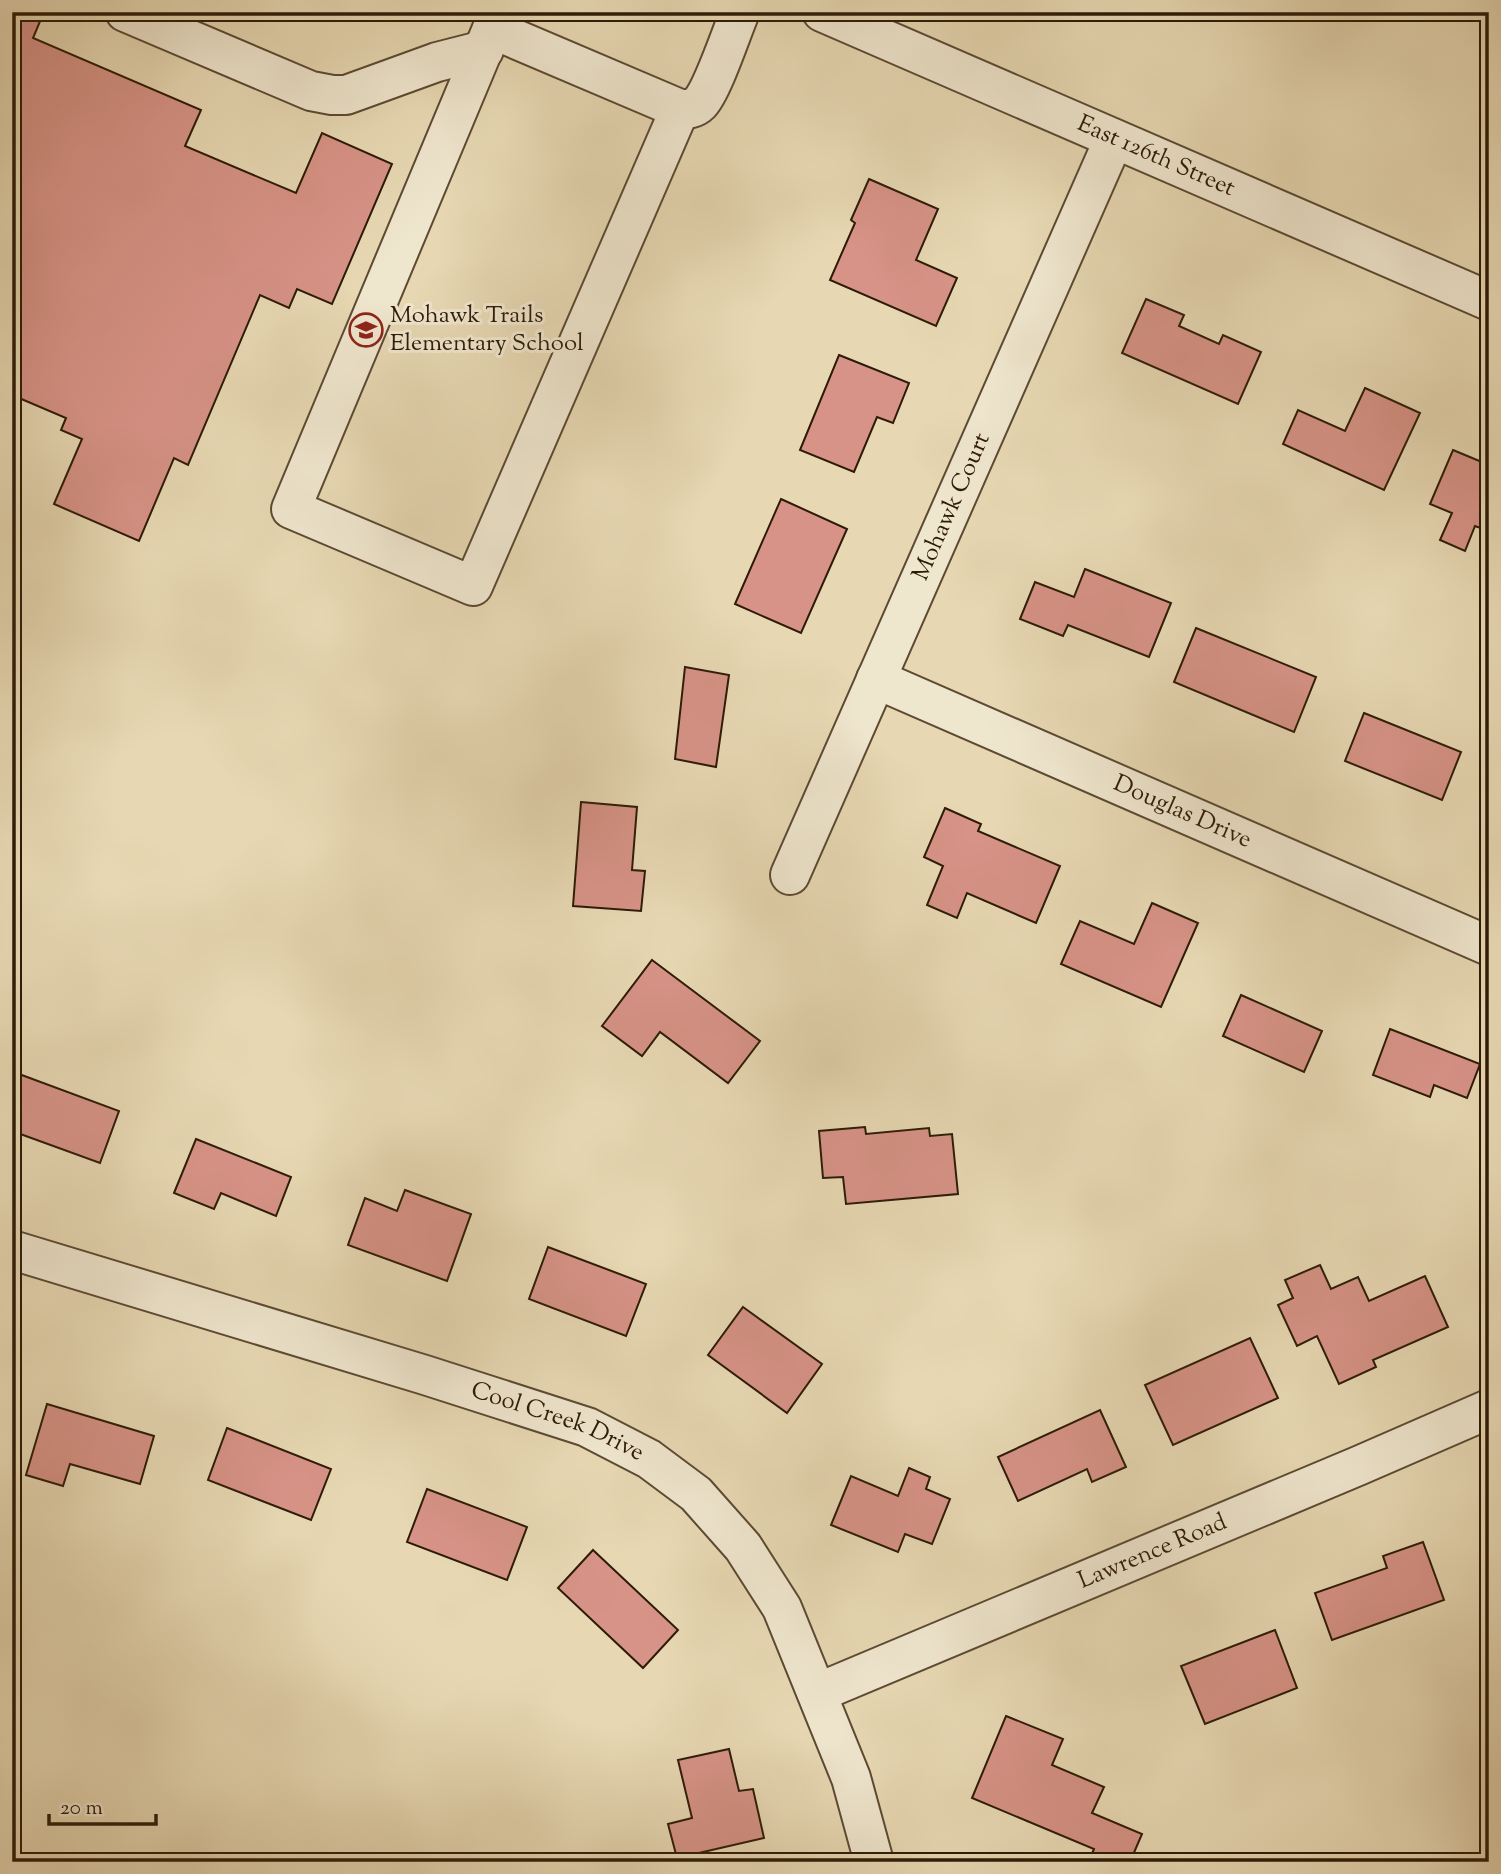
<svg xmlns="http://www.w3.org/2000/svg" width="1501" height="1874" font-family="'Sorts Mill Goudy',serif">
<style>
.building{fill:#d79387;stroke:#2d1b07;stroke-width:2}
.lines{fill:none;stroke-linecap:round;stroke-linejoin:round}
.minor-casing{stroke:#5c4a32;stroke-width:42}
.minor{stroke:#efe6ce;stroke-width:38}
.labels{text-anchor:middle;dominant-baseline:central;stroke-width:6;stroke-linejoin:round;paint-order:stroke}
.street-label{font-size:24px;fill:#2d1b07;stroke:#efe6ce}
.poi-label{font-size:24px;fill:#2d1b07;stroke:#efe6ce;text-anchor:start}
</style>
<rect width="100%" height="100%" fill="#e7d8b3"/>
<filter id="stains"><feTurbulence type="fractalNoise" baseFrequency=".00286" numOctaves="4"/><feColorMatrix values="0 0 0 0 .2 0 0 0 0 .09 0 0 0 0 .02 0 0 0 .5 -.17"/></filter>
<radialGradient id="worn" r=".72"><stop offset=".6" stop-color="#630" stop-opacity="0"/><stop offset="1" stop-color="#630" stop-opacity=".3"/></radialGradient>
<!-- building -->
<g class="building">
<polygon points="12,12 25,12 41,19 33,38 201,110 185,146 296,193 322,133 392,164 332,304 297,289 289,308 260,295 188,465 174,458 139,541 54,504 82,439 61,430 66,418 12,395"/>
<polygon points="869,179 938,209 916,260 957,278 936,326 830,280 855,223 851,220"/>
<polygon points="1146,299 1184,315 1179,326 1219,344 1223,335 1261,352 1238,404 1122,353"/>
<polygon points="839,355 909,383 893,423 877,417 854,472 800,450"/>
<polygon points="1365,388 1420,413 1384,490 1283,444 1298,410 1345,431"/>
<polygon points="1453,450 1489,465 1489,531 1475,526 1465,551 1440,540 1452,513 1430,504"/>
<polygon points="781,499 847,529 801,633 735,604"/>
<polygon points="1085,569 1171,603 1149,657 1068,625 1063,636 1020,619 1035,582 1074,597"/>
<polygon points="1196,628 1316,677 1294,732 1174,682"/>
<polygon points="685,667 729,675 716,767 675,759"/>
<polygon points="1364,713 1461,752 1442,800 1345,761"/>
<polygon points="1489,799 1489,814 1483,812"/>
<polygon points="581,802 637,807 632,870 645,871 641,911 573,906"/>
<polygon points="945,808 981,824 978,831 1060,866 1036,923 967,893 957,918 927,905 943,866 924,857"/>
<polygon points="1152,903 1198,923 1161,1007 1061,964 1080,921 1134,944"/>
<polygon points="652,960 760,1041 728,1083 660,1032 642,1056 602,1026"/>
<polygon points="1241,995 1322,1031 1304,1072 1223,1036"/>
<polygon points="1390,1029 1480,1064 1467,1098 1434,1085 1430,1097 1373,1075"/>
<polygon points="19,1074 119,1111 100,1163 12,1131 12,1092"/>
<polygon points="865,1127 866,1134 929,1128 930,1136 952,1134 958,1194 846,1204 843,1177 823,1178 819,1131"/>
<polygon points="196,1139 291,1177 276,1216 221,1193 214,1209 174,1193"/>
<polygon points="405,1190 471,1214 447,1281 348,1245 365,1198 397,1211"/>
<polygon points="548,1247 646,1284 626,1336 529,1299"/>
<polygon points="1320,1265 1331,1289 1358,1277 1369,1301 1425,1276 1448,1327 1373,1360 1376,1367 1339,1384 1317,1336 1297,1346 1278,1305 1293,1298 1285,1280"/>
<polygon points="743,1307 822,1364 787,1413 708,1355"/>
<polygon points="1250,1338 1278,1398 1173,1445 1145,1385"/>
<polygon points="12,1358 20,1361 12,1385"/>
<polygon points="47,1404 154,1436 140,1484 70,1464 63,1486 26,1475"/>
<polygon points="1100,1410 1126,1467 1092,1482 1087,1469 1018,1501 998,1457"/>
<polygon points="227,1428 331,1469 311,1520 208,1480"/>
<polygon points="909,1468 930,1477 926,1489 950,1499 932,1544 905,1534 898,1552 831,1525 851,1476 898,1496"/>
<polygon points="427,1489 527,1527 507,1580 407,1542"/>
<polygon points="1423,1542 1444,1600 1332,1640 1315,1593 1387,1568 1383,1556"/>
<polygon points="593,1550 678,1630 643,1668 558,1588"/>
<polygon points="1275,1630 1297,1688 1205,1724 1181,1666"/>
<polygon points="1006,1716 1063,1739 1052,1765 1104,1787 1092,1813 1142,1834 1130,1862 1097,1862 1090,1858 1094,1849 972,1798"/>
<polygon points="729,1749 739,1791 753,1789 764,1838 677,1858 668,1824 692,1818 678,1760"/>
</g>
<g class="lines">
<defs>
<g id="minor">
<polyline points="125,12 311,91 332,95 346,95 437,62 484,50"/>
<polyline points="499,12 291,509 473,586 680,109"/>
<path id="s1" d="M822 12 1489 301"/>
<path d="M492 29 680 109C688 109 694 109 700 103 713 89 731 33 740 12"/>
<path id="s2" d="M876 679 1489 946"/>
<path id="s3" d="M790 875 1114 139"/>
<path id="s4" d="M12 1250 425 1375 587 1427 649 1459 696 1494 743 1547 782 1608 851 1778 874 1862"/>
<path id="s5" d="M817 1693 1358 1466 1489 1409"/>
</g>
</defs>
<!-- minor casing -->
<use href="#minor" class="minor-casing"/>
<!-- minor -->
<use href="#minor" class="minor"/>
</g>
<!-- icons -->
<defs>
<symbol id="school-ring" viewBox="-11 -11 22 22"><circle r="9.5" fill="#efe6ce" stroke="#8f2418" stroke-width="1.5"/><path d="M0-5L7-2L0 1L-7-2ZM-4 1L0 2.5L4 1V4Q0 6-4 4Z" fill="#8f2418"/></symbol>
</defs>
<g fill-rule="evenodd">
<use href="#school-ring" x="347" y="311" width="38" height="38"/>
</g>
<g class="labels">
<!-- street labels -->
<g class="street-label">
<text stroke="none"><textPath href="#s1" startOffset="364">East 126th Street</textPath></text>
<text stroke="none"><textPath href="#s3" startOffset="402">Mohawk Court</textPath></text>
<text stroke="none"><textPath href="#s2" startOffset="334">Douglas Drive</textPath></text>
<text stroke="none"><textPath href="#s4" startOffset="572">Cool Creek Drive</textPath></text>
<text stroke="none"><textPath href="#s5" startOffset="364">Lawrence Road</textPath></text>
</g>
<!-- poi labels -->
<g class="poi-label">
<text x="390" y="316">Mohawk Trails<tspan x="390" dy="28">Elementary School</tspan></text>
</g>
</g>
<!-- margin -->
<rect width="1501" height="1874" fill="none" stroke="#e7d8b3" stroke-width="42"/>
<rect x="14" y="14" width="1473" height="1846" fill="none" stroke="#2d1b07" stroke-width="3.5"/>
<rect x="21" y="21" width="1459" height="1832" fill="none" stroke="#2d1b07" stroke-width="2"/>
<!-- scale -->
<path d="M49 1814v10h107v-10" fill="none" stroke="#2d1b07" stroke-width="3.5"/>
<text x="60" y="1814" font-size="21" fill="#2d1b07" stroke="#efe6ce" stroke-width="5" paint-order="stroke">20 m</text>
<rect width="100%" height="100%" filter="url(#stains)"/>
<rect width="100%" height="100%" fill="url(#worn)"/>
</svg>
